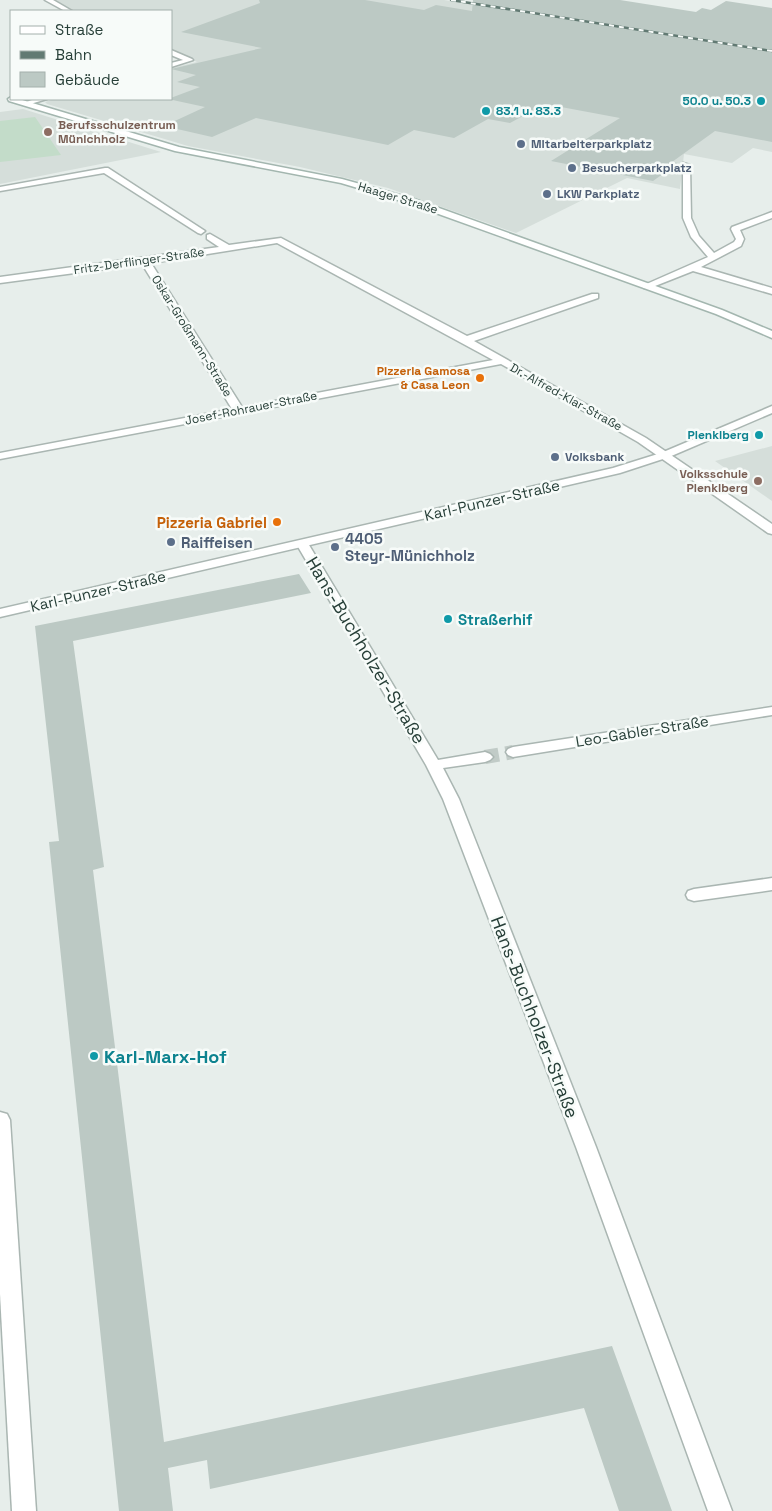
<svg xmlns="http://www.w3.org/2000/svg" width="772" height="1511" font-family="'Space Grotesk',sans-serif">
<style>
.built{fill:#d5deda}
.green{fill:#c3dcc9}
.building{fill:#bcc9c4}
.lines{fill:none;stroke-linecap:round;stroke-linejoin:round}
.minor-tunnel{stroke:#c1cbc7;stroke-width:14;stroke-dasharray:14 7;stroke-linecap:butt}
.minor-casing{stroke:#aab6b2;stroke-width:3}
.tertiary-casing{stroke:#aab6b2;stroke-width:3}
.secondary-casing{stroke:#a3b6af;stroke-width:3}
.minor{fill:#fff;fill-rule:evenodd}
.tertiary{fill:#fff;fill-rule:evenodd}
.secondary{fill:#fff;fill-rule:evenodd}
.rail-casing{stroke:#627a73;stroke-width:2.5}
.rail{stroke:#f7fbf9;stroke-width:2;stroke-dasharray:5;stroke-linecap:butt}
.culture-dot{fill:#0f9aa8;stroke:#f7fbf9;stroke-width:2}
.education-dot{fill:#8d6e63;stroke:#f7fbf9;stroke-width:2}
.service-dot{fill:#5c6f8a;stroke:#f7fbf9;stroke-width:2}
.food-dot{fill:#e8710a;stroke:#f7fbf9;stroke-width:2}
.labels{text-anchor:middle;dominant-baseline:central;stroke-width:5;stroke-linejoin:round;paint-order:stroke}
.far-culture-label{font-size:12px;font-weight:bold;fill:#0d838f;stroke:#f7fbf9;text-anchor:end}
.far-education-label{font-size:12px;font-weight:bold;fill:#785e54;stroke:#f7fbf9;text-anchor:start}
.far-service-label{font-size:12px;font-weight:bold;fill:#4e5e75;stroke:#f7fbf9;text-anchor:start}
.far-street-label{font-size:12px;fill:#273f38;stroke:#f7fbf9}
.far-food-label{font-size:12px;font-weight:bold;fill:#c56008;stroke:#f7fbf9;text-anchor:end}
.street-label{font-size:15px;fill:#273f38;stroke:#f7fbf9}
.food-label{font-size:15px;font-weight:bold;fill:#c56008;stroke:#f7fbf9;text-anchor:end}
.service-label{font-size:15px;font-weight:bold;fill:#4e5e75;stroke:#f7fbf9;text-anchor:start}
.culture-label{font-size:15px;font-weight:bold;fill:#0d838f;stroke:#f7fbf9;text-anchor:start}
.near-street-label{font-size:18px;fill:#273f38;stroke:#f7fbf9}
.near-culture-label{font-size:18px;font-weight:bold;fill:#0d838f;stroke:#f7fbf9;text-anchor:start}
</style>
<rect width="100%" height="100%" fill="#e7eeeb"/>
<!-- built -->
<g class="built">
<polygon points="54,0 444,0 772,52 772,152 753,148 732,163 684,154 680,189 627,178 516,233 388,188 300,167 188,146 47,104 45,102 54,99 171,99 171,68 197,62 171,50 171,11 74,11"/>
<polygon points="23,109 161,152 0,184 0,112"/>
<polygon points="772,446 772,501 715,461"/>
</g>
<!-- green -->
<polygon class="green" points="35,117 61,155 0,162 0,121"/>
<!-- building -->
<g class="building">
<polygon points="259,0 365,0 424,10 436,5 472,11 473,0 620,0 696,12 702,8 711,10 726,1 772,8 772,142 715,131 672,162 678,163 653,181 551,161 620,118 545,104 510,123 488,119 454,138 414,130 388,145 256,118 212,137 164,126 205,107 168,99 200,87 177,82 196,75 171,69 262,48 181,32 260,3"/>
<polygon points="299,574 311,593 73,641 104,867 93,870 164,1442 612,1346 672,1511 619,1511 584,1408 210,1489 207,1460 168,1468 173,1511 119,1511 49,842 59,841 35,626"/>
</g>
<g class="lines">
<!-- minor-tunnel -->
<polyline class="minor-tunnel" points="485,757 513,752"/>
<defs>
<g id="minor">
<polygon points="45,0 53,0 72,11 65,11"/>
<polygon points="171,50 192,59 193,60 171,67 171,63 183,60 171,55"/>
<polygon points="35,99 47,99 27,105 23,103"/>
<polygon points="683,163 690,165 691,218 699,236 714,253 734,242 736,239 731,229 732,227 772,212 772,218 740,230 744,239 741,246 701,267 772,288 772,294 693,271 650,288 644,288 642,286 708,257 691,237 683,218"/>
<polygon points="105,168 108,168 205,231 201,234 198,233 104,173 0,191 0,187"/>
<path d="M210 234 229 245 281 238 467 336 592 294H598V298L474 341 646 438 772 524V534L768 533 638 442 501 364 0 459V453L232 409 142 264 0 283V277L219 247 207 239V235ZM277 243 493 360 242 407 151 263Z"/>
<polygon points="303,541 309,545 438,760 485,752 490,754 493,757 490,760 485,762 443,768 459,799 596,1147 732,1511 708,1511 576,1147 443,799 426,765 297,545"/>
<polygon points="772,707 772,715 513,757 508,755 506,752 508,749 513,747"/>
<polygon points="772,878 772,890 694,901 688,899 686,895 688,891 694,889"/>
<polygon points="0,1112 7,1114 10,1120 36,1511 12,1511 0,1294"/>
</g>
<polygon id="tertiary" points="772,406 772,413 669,457 620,473 0,617 0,609 613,468 661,453"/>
<polygon id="secondary" points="11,97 11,99 19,99 179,147 342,179 414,199 722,310 772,331 772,338 716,314 408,203 341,183 175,151 9,101 8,99"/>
</defs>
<!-- minor casing -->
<use href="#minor" class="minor-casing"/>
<!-- tertiary casing -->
<use href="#tertiary" class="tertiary-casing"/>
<!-- secondary casing -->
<use href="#secondary" class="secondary-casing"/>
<!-- minor -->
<use href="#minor" class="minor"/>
<!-- tertiary -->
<use href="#tertiary" class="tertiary"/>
<!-- secondary -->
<use href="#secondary" class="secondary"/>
<defs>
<polyline id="rail" points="451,0 772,51"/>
</defs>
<!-- rail casing -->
<use href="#rail" class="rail-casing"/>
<!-- rail -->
<use href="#rail" class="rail"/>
</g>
<!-- markers -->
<g class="culture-dot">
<circle cx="761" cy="101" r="5"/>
<circle cx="486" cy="111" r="5"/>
<circle cx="759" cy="435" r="5"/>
<circle cx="448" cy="619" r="5"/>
<circle cx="94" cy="1056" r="5"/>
</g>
<g class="education-dot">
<circle cx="48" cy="132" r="5"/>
<circle cx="758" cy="481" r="5"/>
</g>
<g class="service-dot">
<circle cx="521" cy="144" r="5"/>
<circle cx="572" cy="168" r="5"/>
<circle cx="547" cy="194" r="5"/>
<circle cx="555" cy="457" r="5"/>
<circle cx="171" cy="542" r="5"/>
<circle cx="335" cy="547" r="5"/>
</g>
<g class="food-dot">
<circle cx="480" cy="378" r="5"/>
<circle cx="277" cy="522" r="5"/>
</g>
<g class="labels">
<!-- far-culture labels -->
<g class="far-culture-label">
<text x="751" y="101">50.0 u. 50.3</text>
<text x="496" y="111" text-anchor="start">83.1 u. 83.3</text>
<text x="749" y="435">Plenklberg</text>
</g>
<!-- far-education labels -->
<g class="far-education-label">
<text x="58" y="125">Berufsschulzentrum<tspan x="58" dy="14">Münichholz</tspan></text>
<text x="748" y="474" text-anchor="end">Volksschule<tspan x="748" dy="14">Plenklberg</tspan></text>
</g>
<!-- far-service labels -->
<g class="far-service-label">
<text x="531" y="144">Mitarbeiterparkplatz</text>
<text x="582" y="168">Besucherparkplatz</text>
<text x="557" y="194">LKW Parkplatz</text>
<text x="565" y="457">Volksbank</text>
</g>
<!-- far-street labels -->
<g class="far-street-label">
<text transform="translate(398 198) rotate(17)">Haager Straße</text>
<text transform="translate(139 261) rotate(-8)">Fritz-Derflinger-Straße</text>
<text transform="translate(192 336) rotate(58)">Oskar-Großmann-Straße</text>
<text transform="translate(566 397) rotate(29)">Dr.-Alfred-Klar-Straße</text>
<text transform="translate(251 408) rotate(-11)">Josef-Rohrauer-Straße</text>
</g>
<!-- far-food labels -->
<g class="far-food-label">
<text x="470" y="371">Pizzeria Gamosa<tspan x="470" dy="14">&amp; Casa Leon</tspan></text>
</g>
<!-- street labels -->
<g class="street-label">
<text transform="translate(492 500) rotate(-13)">Karl-Punzer-Straße</text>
<text transform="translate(98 591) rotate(-13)">Karl-Punzer-Straße</text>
<text transform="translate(642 731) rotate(-9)">Leo-Gabler-Straße</text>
</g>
<!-- food labels -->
<g class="food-label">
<text x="267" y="522">Pizzeria Gabriel</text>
</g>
<!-- service labels -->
<g class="service-label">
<text x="345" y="538">4405<tspan x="345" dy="17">Steyr-Münichholz</tspan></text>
<text x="181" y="542">Raiffeisen</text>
</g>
<!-- culture labels -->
<g class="culture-label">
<text x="458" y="619">Straßerhif</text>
</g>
<!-- near-street labels -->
<g class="near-street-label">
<text transform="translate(366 650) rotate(59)">Hans-Buchholzer-Straße</text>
<text transform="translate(535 1017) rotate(69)">Hans-Buchholzer-Straße</text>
</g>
<!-- near-culture labels -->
<g class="near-culture-label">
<text x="104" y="1056">Karl-Marx-Hof</text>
</g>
</g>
<!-- legend -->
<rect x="10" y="10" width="162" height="90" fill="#f7fbf9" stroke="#a4b0ac"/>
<rect x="20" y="26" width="25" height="8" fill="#ffffff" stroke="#a4b0ac"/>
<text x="55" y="35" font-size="15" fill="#273f38">Straße</text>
<rect x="20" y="51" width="25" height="8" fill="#627a73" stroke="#a4b0ac"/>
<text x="55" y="60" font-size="15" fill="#273f38">Bahn</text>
<rect x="20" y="72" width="25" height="15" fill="#bcc9c4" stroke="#a4b0ac"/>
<text x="55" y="85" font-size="15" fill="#273f38">Gebäude</text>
</svg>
